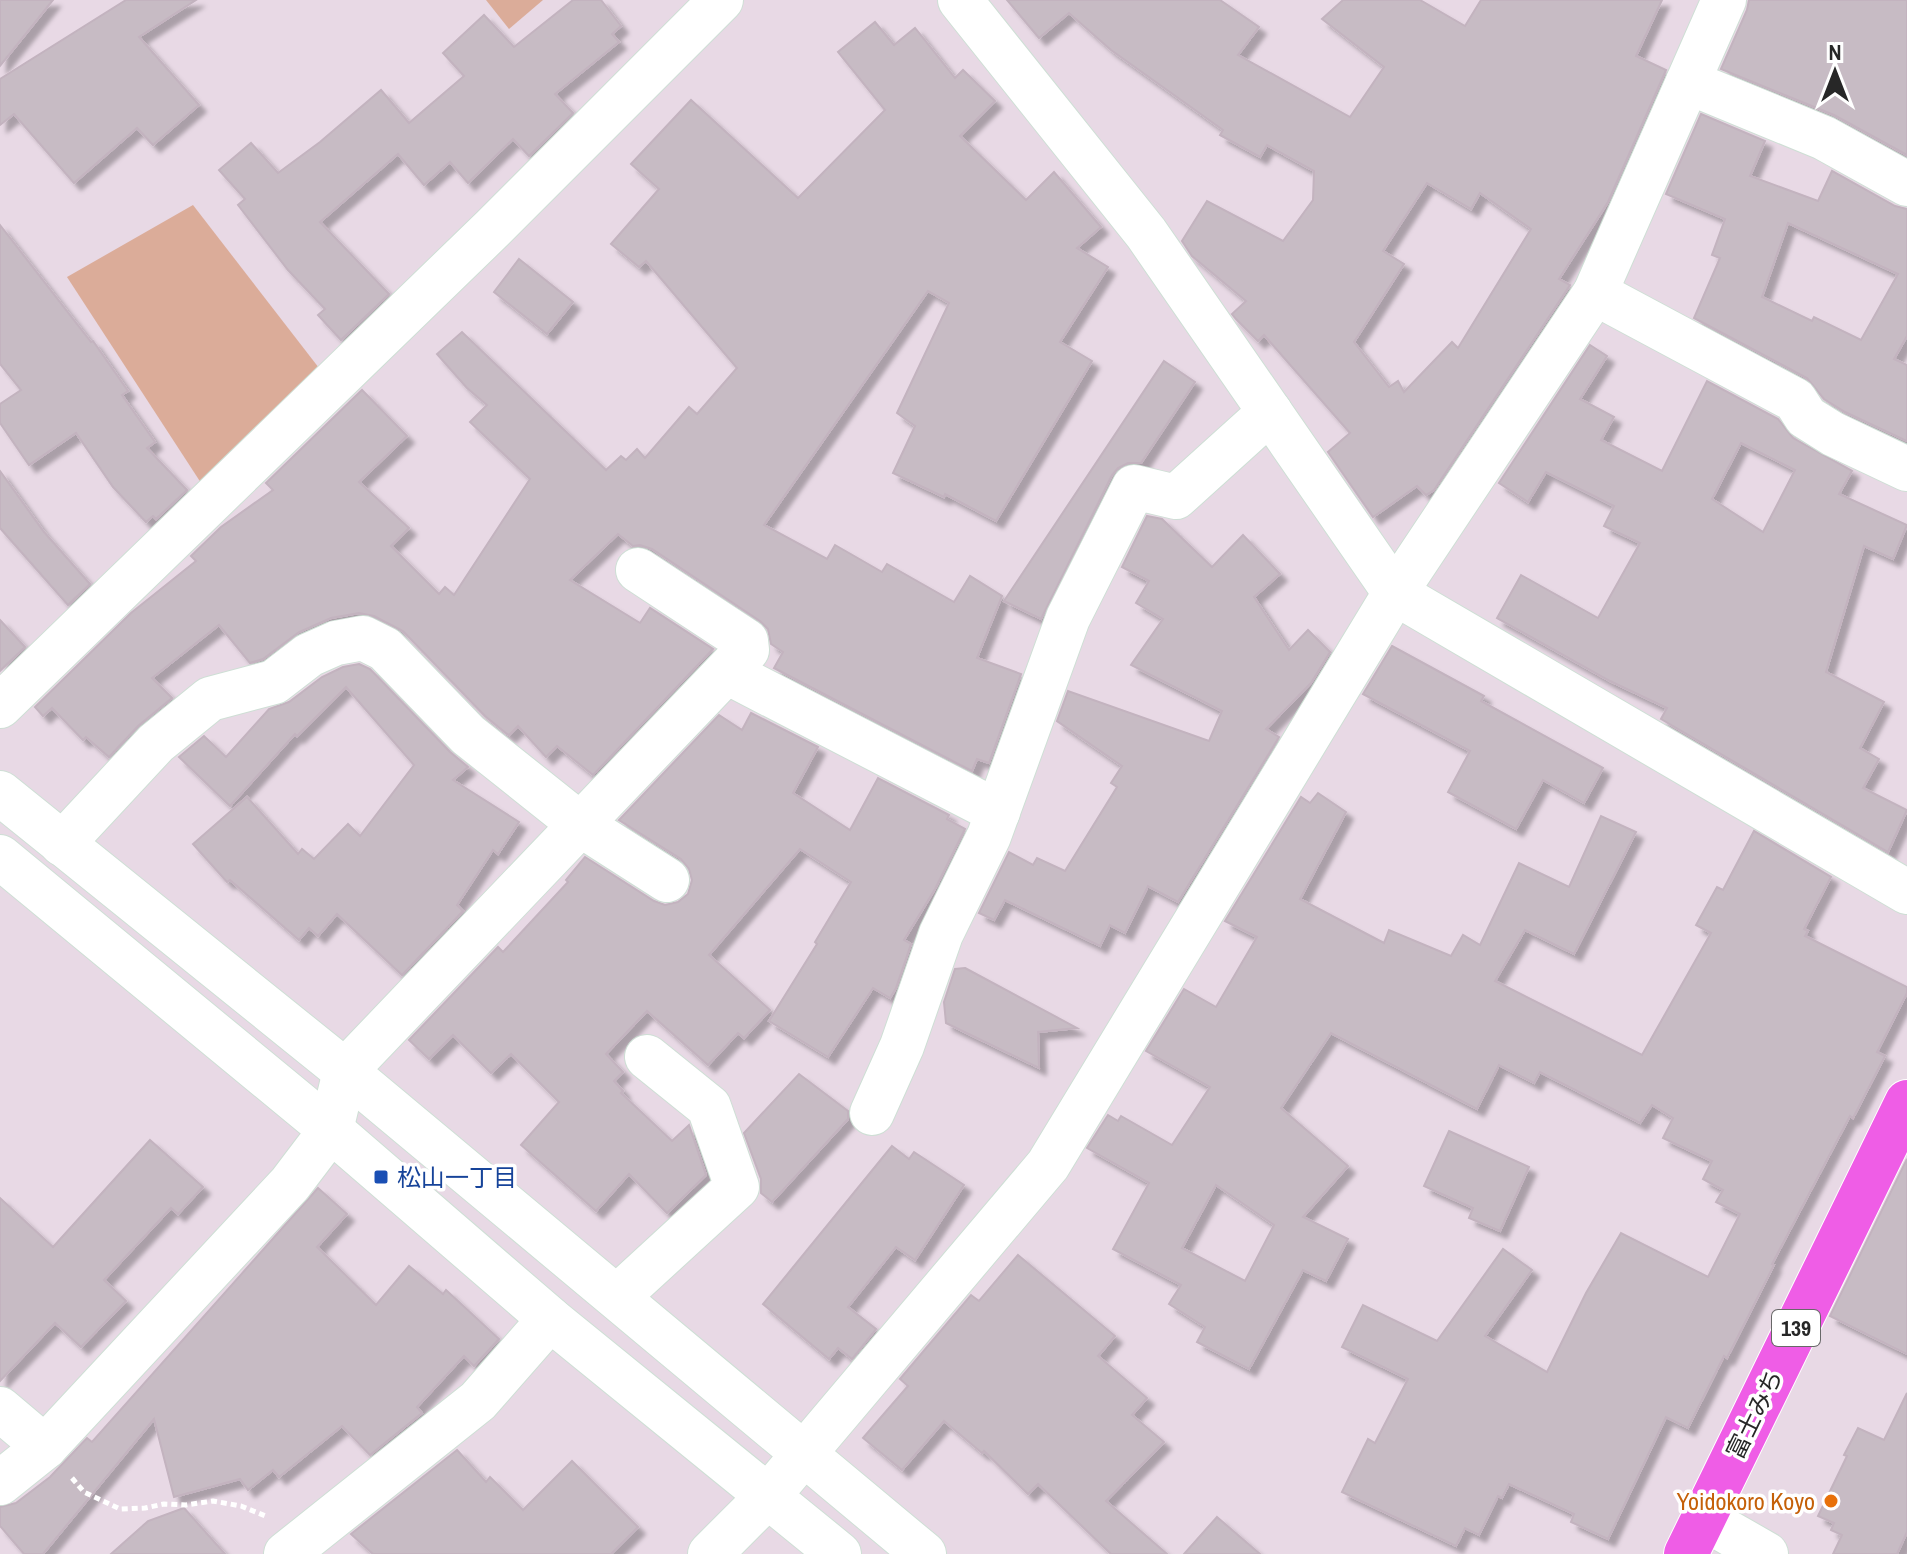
<svg xmlns="http://www.w3.org/2000/svg" width="1907" height="1554" font-family="'Archivo Narrow','Noto Sans JP',sans-serif">
<style>
.green{fill:#dbac99}
.building{fill:#c7bbc4;stroke:#c3b3bf;stroke-width:2;fill-rule:evenodd;filter:url(#shadow)}
.lines{fill:none;stroke-linecap:round;stroke-linejoin:round}
.minor-casing{stroke:#cedfd5;stroke-width:46}
.highway-casing{stroke:#fff;stroke-width:46}
.path{stroke:#fff;stroke-width:5;stroke-dasharray:6 4;stroke-linecap:butt}
.minor{stroke:#fff;stroke-width:44}
.highway{stroke:#ef5de6;stroke-width:44}
.transit-dot{fill:#1a4fb4;stroke:#fff;stroke-width:3}
.food-dot{fill:#e8710a;stroke:#fff;stroke-width:3}
.labels{text-anchor:middle;dominant-baseline:central;stroke-width:7;stroke-linejoin:round;paint-order:stroke}
.shield{fill:#fff;stroke:#686868;stroke-width:2}
.shield-label{font-size:22px;font-weight:bold;fill:#272727}
.transit-label{font-size:24px;fill:#164399;stroke:#fff;text-anchor:start}
.street-label{font-size:24px;fill:#272727;stroke:#fff}
.food-label{font-size:24px;fill:#c56008;stroke:#fff;text-anchor:end}
</style>
<defs>
<filter id="shadow"><feDropShadow dx="7" dy="7" stdDeviation="2" flood-color="#0004"/></filter>
</defs>
<rect width="100%" height="100%" fill="#e8d9e5"/>
<!-- green -->
<g class="green">
<polygon points="486,0 543,0 509,29"/>
<polygon points="193,205 319,368 203,486 67,277"/>
</g>
<!-- building -->
<g class="building">
<polygon points="0,0 53,0 0,66"/>
<polygon points="126,0 196,0 139,37 199,105 153,145 137,128 74,183 14,114 0,125 0,79"/>
<polygon points="573,0 601,0 621,26 612,34 619,42 555,94 573,113 529,156 513,139 468,183 450,162 424,185 398,154 320,222 389,294 341,340 318,315 325,309 288,270 238,205 245,199 219,170 251,143 278,173 320,142 381,90 409,123 464,76 443,53 484,15 514,47"/>
<path d="M1007 0H1220L1259 27 1238 55 1350 117 1384 67 1322 19 1343 0H1420L1465 26 1481 0H1662L1636 56 1666 70 1608 202 1559 279 1570 285 1434 490 1426 495 1417 486 1373 517 1328 452 1350 433 1264 335 1258 341 1236 319 1232 314 1246 301 1192 256 1182 241 1207 201 1283 241 1313 200 1314 171 1267 145 1260 157 1220 135 1223 130 1111 50 1069 13 1039 38ZM1427 183 1471 209 1480 193 1531 229 1458 348 1452 342 1404 392 1398 381 1389 387 1354 342 1404 264 1383 251Z"/>
<polygon points="1749,0 1907,0 1907,155 1834,115 1721,69 1747,10"/>
<polygon points="875,22 894,45 915,28 955,78 963,70 995,101 960,136 1026,200 1054,172 1101,227 1077,248 1108,267 1060,342 1092,361 996,521 945,494 944,497 893,473 915,426 897,413 949,303 928,291 764,525 827,559 835,545 882,572 887,564 954,602 970,576 1002,596 977,658 1021,674 989,763 977,759 972,771 774,668 783,652 771,644 768,629 760,621 652,549 640,545 633,546 618,534 570,580 640,623 650,608 713,649 593,775 557,746 546,757 518,726 509,735 507,734 485,716 403,631 374,616 359,613 331,618 299,632 263,659 250,663 219,625 152,678 172,698 138,726 109,757 86,737 83,740 52,708 43,716 35,707 131,613 196,561 191,556 221,527 273,490 266,483 362,390 407,436 359,482 409,528 391,546 439,594 445,587 454,595 530,479 470,422 487,405 467,388 437,354 462,332 606,470 621,456 626,460 637,449 645,458 689,407 697,414 737,368 646,261 639,267 611,244 659,189 631,164 691,100 798,198 885,110 838,52"/>
<path d="M1701 114 1765 141 1750 176 1818 201 1832 171 1895 206 1907 209V336L1894 359 1907 365V441L1845 412 1824 399 1807 378 1694 318 1720 258 1712 255 1725 219 1666 194ZM1788 223 1898 274 1861 340 1814 317 1812 321 1762 297Z"/>
<polygon points="0,225 91,342 93,341 128,391 122,395 155,442 147,448 187,490 156,519 153,516 146,522 113,487 76,433 29,465 0,423 0,404 21,390 0,364"/>
<polygon points="519,259 573,302 547,334 494,292"/>
<path d="M1590 345 1607 356 1580 399 1614 417 1601 440 1662 471 1707 381 1778 419 1793 438 1852 471 1839 494 1907 525 1893 559 1864 546 1826 672 1884 702 1860 748 1879 759 1863 788 1907 810 1888 852 1661 719 1667 708 1610 681 1497 618 1521 575 1598 618 1640 543 1604 526 1614 506 1546 472 1528 502 1499 483ZM1741 443 1795 470 1763 532 1712 499Z"/>
<polygon points="1164,361 1195,382 1141,463 1128,463 1118,468 1112,475 1041,619 1004,601"/>
<polygon points="0,471 44,532 90,584 68,605 0,528"/>
<polygon points="1147,516 1162,519 1212,567 1243,535 1280,574 1254,597 1289,650 1308,630 1330,652 1311,683 1266,729 1279,737 1178,902 1148,886 1125,933 1110,925 1100,946 1005,900 994,920 979,913 1009,852 1033,865 1037,858 1065,871 1117,787 1111,783 1122,766 1057,721 1068,691 1209,741 1222,711 1131,665 1163,619 1136,603 1149,581 1122,567"/>
<polygon points="0,620 25,647 0,671"/>
<polygon points="1392,646 1484,696 1481,701 1603,768 1584,803 1543,780 1516,829 1448,792 1470,751 1363,694"/>
<polygon points="359,664 370,669 450,752 468,767 453,780 519,822 498,854 493,850 457,905 463,911 402,975 337,914 318,936 309,928 299,940 230,880 227,882 193,844 247,797 298,854 302,849 314,859 348,824 360,836 414,765 346,687 297,736 295,734 230,806 179,757 204,736 226,757 269,709 289,702 322,677 343,667"/>
<polygon points="751,713 818,747 793,793 850,830 878,778 949,815 947,819 965,829 935,889 904,940 911,944 896,988 890,998 873,988 828,1057 769,1021 817,944 815,942 851,882 800,849 709,955 770,1010 744,1038 738,1033 708,1065 647,1011 606,1054 623,1072 614,1081 623,1091 621,1093 672,1141 689,1125 706,1175 667,1213 629,1174 596,1211 521,1145 559,1102 511,1054 491,1073 453,1035 429,1059 409,1040 498,947 503,952 568,882 566,880 585,857 654,901 665,905 678,902 688,894 692,880 689,869 681,859 619,820 719,715 742,730"/>
<path d="M1318 793 1346 812 1300 899 1384 943 1389 930 1451 956 1463 935 1480 945 1519 863 1569 887 1601 816 1636 832 1574 954 1525 930 1495 981 1642 1055 1711 933 1696 925 1717 887 1723 890 1754 831 1831 877 1804 929 1808 931 1805 936 1907 987V993L1877 1052 1885 1056 1853 1118 1850 1116 1772 1264 1774 1265 1727 1358 1724 1356 1688 1428 1666 1417 1608 1539 1571 1522 1574 1514 1509 1484 1502 1498 1498 1496 1479 1535 1465 1528 1456 1546 1342 1492 1368 1439 1375 1443 1408 1379 1342 1347 1363 1305 1437 1341 1503 1249 1532 1270 1485 1336 1547 1372 1586 1293 1621 1233 1708 1277 1740 1214 1716 1202 1723 1190 1703 1179 1712 1161 1663 1138 1673 1118 1652 1105 1640 1123 1540 1072 1534 1083 1499 1065 1477 1109 1331 1033 1281 1108 1348 1166 1303 1217 1348 1239 1326 1281 1303 1270 1249 1369 1197 1342 1205 1327 1169 1304 1181 1285 1113 1249 1149 1183 1087 1148 1108 1115 1118 1121 1121 1116 1172 1145 1210 1087 1146 1051 1184 989 1216 1007 1257 937 1225 921 1301 797 1310 803ZM1216 1185 1274 1225 1245 1281 1182 1248Z"/>
<polygon points="965,968 1077,1028 1038,1032 1039,1068 946,1023 944,1002 955,969"/>
<polygon points="799,1074 848,1111 848,1119 772,1202 761,1193 761,1179 744,1133"/>
<polygon points="1449,1131 1529,1167 1500,1231 1469,1218 1473,1208 1424,1186"/>
<polygon points="150,1140 203,1187 178,1214 171,1208 104,1280 126,1301 81,1347 55,1323 0,1381 0,1198 53,1247"/>
<polygon points="892,1146 909,1159 914,1152 964,1185 915,1260 896,1247 848,1307 876,1329 852,1359 838,1348 829,1359 763,1304"/>
<polygon points="1907,1159 1907,1354 1830,1316"/>
<polygon points="318,1188 347,1214 317,1247 376,1305 409,1266 443,1294 446,1290 499,1339 474,1366 464,1356 417,1407 422,1413 370,1455 342,1426 279,1477 273,1470 248,1490 240,1479 174,1497 154,1419 43,1554 24,1554 0,1526 0,1507 16,1503 50,1477 87,1438 92,1442"/>
<polygon points="1018,1255 1115,1336 1098,1356 1147,1398 1132,1415 1164,1442 1106,1501 1167,1554 1111,1554 1038,1484 1028,1494 984,1451 982,1453 944,1421 902,1470 863,1438 908,1386 900,1379 971,1295 979,1301"/>
<polygon points="1907,1393 1907,1532 1897,1554 1833,1554 1842,1535 1831,1530 1834,1523 1818,1516 1847,1456 1844,1455 1858,1428 1884,1440"/>
<polygon points="457,1450 486,1482 490,1477 523,1510 572,1461 638,1527 611,1554 373,1554 351,1534"/>
<polygon points="184,1508 225,1554 111,1554 148,1521"/>
<polygon points="1217,1517 1260,1554 1184,1554"/>
</g>
<g class="lines">
<defs>
<g id="minor">
<polyline points="960,0 1146,233 1395,593 1907,892"/>
<polyline points="1688,82 1824,138 1907,184"/>
<polyline points="1595,293 1795,400 1806,417 1833,434 1907,469"/>
<polyline points="727,672 998,812"/>
<polyline points="0,706 493,228 721,0"/>
<polyline points="0,793 345,1071 924,1554"/>
<polyline points="62,844 156,743 210,699 274,682 309,655 336,643 363,638 385,649 468,735 581,825 667,880"/>
<polyline points="0,857 331,1130 550,1319 839,1554"/>
<polyline points="872,1113 902,1046 941,934 989,836 1068,618 1134,487 1176,497 1270,412"/>
<polyline points="617,1297 737,1187 709,1107 647,1057"/>
<polyline points="0,1409 45,1447"/>
<polyline points="0,1483 45,1447 290,1184 331,1130 345,1071 747,650 746,641 638,570"/>
<polyline points="1703,1518 1766,1554"/>
<polyline points="286,1554 478,1401 550,1319"/>
<polyline points="710,1554 769,1495 1048,1165 1395,593 1595,293 1724,0"/>
</g>
<polyline id="highway" points="1686,1554 1907,1102"/>
</defs>
<!-- minor casing -->
<use href="#minor" class="minor-casing"/>
<!-- highway casing -->
<use href="#highway" class="highway-casing"/>
<!-- path -->
<polyline class="path" points="72,1478 84,1492 120,1509 145,1508 164,1504 186,1505 213,1501 241,1506 268,1517"/>
<!-- minor -->
<use href="#minor" class="minor"/>
<!-- highway -->
<use href="#highway" class="highway"/>
</g>
<!-- markers -->
<rect class="transit-dot" x="373" y="1169" width="16" height="16" rx="4"/>
<circle class="food-dot" cx="1831" cy="1501" r="8"/>
<g class="labels">
<!-- shield labels -->
<rect class="shield" x="1772" y="1310" width="48" height="36" rx="6"/>
<g class="shield-label">
<text x="1796" y="1328">139</text>
</g>
<!-- transit labels -->
<g class="transit-label">
<text x="397" y="1177">松山一丁目</text>
</g>
<!-- street labels -->
<g class="street-label">
<text transform="translate(1754 1414) rotate(-64)">富士みち</text>
</g>
<!-- food labels -->
<g class="food-label">
<text x="1815" y="1501">Yoidokoro Koyo</text>
</g>
</g>
<!-- north arrow -->
<g transform="translate(1835 72)" stroke="#ffffff" stroke-width="6" paint-order="stroke">
<path d="M0-6L14 30L0 20L-14 30Z" fill="#272727"/>
<text y="-12" font-size="22" font-weight="bold" text-anchor="middle" fill="#272727">N</text>
</g>
</svg>
